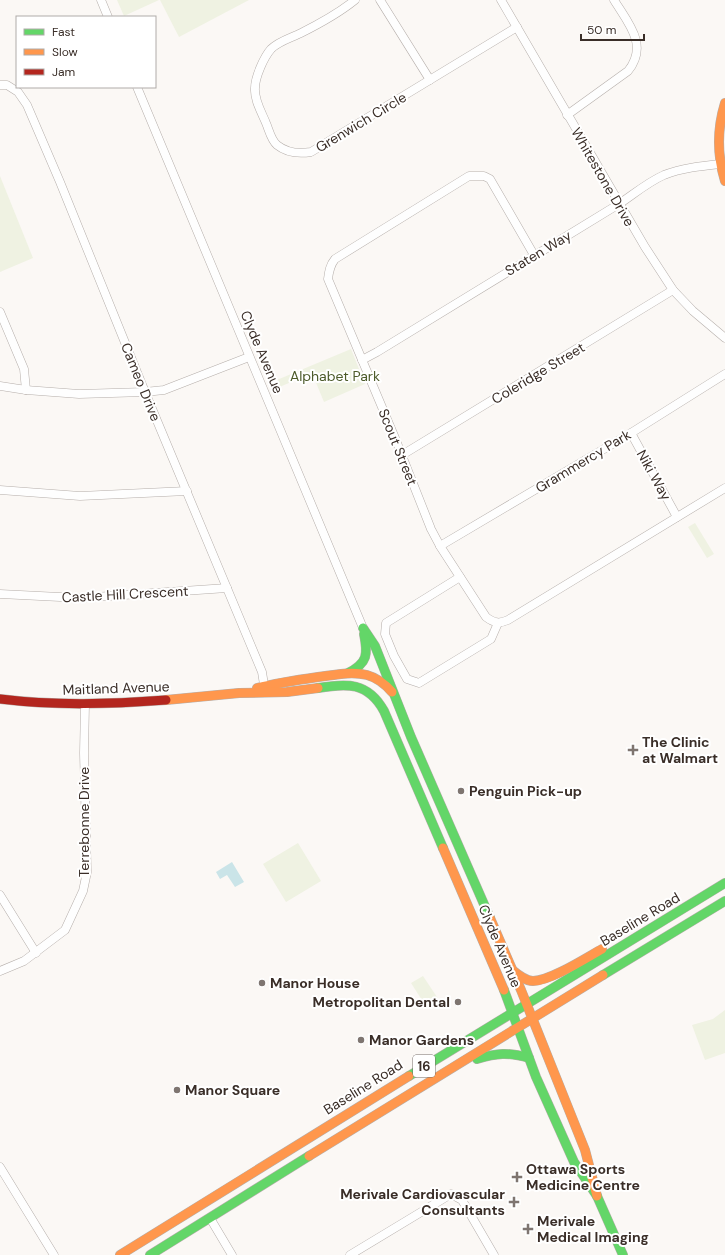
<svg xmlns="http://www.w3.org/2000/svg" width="725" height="1255" font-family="'DM Sans',sans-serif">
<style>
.green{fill:#eff2e2}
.water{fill:#cae4e8}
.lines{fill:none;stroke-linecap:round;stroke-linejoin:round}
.street-casing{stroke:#b5aeaa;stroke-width:9}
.fast-casing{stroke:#b5aeaa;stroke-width:10}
.slow-casing{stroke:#b5aeaa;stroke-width:10}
.jam-casing{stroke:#b5aeaa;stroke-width:10}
.street{stroke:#fefefe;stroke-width:8}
.fast{stroke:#63d668;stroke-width:9}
.slow{stroke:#ff974d;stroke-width:9}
.jam{stroke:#b3261e;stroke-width:9}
.poi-dot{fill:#7e7570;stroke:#fff;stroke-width:1.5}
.labels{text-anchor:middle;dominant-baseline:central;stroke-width:4;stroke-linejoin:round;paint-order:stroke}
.shield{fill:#fff;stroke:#756d68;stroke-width:1}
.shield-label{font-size:13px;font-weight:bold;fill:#3a2e28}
.street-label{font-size:14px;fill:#3a2e28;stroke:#fff}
.park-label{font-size:14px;fill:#4d5b2b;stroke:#fff}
.poi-label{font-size:14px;font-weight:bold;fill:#3a2e28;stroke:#fff;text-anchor:start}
</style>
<rect width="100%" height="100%" fill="#fbf8f5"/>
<!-- green -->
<g class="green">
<polygon points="117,0 159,0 124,16"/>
<polygon points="160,0 249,0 179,37"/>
<polygon points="0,176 33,258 0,272"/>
<polygon points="351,349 365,384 324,402 312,373 275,389 272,382"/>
<polygon points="695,523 714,554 707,558 688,527"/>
<polygon points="298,843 321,881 286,902 263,864"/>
<polygon points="423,976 439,1000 427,1008 411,983"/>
<polygon points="725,1010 725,1053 705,1060 692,1025 713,1019"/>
</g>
<!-- water -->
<polygon class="water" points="232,862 244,882 235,887 227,875 220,879 216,872"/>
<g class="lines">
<defs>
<g id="street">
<polyline points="101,0 108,17"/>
<path d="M355 0C339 13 319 24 301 33 291 38 279 41 271 49 264 57 255 77 255 88 254 100 262 113 266 123 269 130 271 140 277 145 287 153 299 154 311 152L517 27"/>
<polyline points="380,0 430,80"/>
<polyline points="501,0 645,247 673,290 693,311 725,338"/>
<polyline points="0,85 7,85 18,92 27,105 60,182 145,392 262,672 265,691"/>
<polyline points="137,87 363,628"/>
<path d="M567 115 628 71C649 45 628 23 614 0"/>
<path d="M534 255 490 179 484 176H469L335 259C330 265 329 271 328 279L395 438 431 529 440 546 486 617C494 623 499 624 508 620L725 488"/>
<polyline points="0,312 24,369 26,390"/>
<path d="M362 360 377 352 619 204C634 194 648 182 664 175 682 168 701 166 720 164"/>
<polyline points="0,386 26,390 79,394 145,392 164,390 249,357"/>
<polyline points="631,433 677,517"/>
<polyline points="402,455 673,290"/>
<polyline points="0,490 80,496 187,491"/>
<polyline points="440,546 631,433 725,374"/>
<polyline points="460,577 386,623 385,634 394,656 407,679 419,683 491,639 498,623"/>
<polyline points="0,594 80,598 227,588"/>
<polyline points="0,895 36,953"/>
<polyline points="0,971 24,961 65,930 83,891 87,872 84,753 85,704"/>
<polyline points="0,1167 54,1255"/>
<polyline points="210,1218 232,1255"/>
<polyline points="350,1255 451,1194 462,1200 494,1255"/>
</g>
<g id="fast">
<polyline points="363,628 375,646 411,737 490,918"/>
<path d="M348 673C368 663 368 654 364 634"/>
<path d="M318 688C347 683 368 682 384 711L443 848"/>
<polyline points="603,975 725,901"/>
<polyline points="504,990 536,1077 574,1162 597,1196"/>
<path d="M477 1059C497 1053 508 1052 529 1058"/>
<polyline points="409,1076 725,883"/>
<polyline points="597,1196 623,1255"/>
<polyline points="150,1255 309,1156"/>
</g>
<g id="slow">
<path d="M725 103C717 129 717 155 725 181"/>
<path d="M257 688C277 683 297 680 318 677 334 675 351 671 367 675 378 678 385 684 392 692"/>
<polyline points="166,700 239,693 287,692 318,688"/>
<polyline points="443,848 504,990"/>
<polyline points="490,918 521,990 585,1150 597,1196"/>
<path d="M511 969C517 974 525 981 533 981 550 981 586 958 602 949"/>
<polyline points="309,1156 603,975"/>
<polyline points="120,1255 409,1076"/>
</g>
<path id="jam" d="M0 699C56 706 111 704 166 700"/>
</defs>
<!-- street casing -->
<use href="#street" class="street-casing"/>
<!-- fast casing -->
<use href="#fast" class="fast-casing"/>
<!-- slow casing -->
<use href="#slow" class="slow-casing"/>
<!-- jam casing -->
<use href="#jam" class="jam-casing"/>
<!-- street -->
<use href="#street" class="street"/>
<!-- fast -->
<use href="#fast" class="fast"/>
<!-- slow -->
<use href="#slow" class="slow"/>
<!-- jam -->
<use href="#jam" class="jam"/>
</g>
<!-- markers -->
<g class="poi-dot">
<path d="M631 744h4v4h4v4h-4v4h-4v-4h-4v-4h4z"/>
<circle cx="461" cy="791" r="4"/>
<circle cx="262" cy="983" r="4"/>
<circle cx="458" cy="1002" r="4"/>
<circle cx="361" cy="1040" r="4"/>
<circle cx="177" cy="1090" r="4"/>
<path d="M515 1171h4v4h4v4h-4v4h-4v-4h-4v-4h4z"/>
<path d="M512 1196h4v4h4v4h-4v4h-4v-4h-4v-4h4z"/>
<path d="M526 1223h4v4h4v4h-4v4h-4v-4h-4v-4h4z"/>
</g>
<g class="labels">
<!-- shield labels -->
<rect class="shield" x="413" y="1055" width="22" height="22" rx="3"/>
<g class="shield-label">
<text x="424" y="1066">16</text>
</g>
<!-- street labels -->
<g class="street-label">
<text transform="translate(361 122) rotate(-31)">Grenwich Circle</text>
<text transform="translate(603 177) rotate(60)">Whitestone Drive</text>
<text transform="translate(538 253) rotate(-31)">Staten Way</text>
<text transform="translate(262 352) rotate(67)">Clyde Avenue</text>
<text transform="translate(538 373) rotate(-31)">Coleridge Street</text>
<text transform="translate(141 382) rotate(68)">Cameo Drive</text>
<text transform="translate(398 447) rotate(68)">Scout Street</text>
<text transform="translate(583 461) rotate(-31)">Grammercy Park</text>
<text transform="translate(654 475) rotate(61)">Niki Way</text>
<text transform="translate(125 594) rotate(-3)">Castle Hill Crescent</text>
<text transform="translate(116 688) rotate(-2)">Maitland Avenue</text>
<text transform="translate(84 822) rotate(-90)">Terrebonne Drive</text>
<text transform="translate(640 919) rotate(-31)">Baseline Road</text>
<text transform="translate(500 946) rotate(67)">Clyde Avenue</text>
<text transform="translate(363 1087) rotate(-32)">Baseline Road</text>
</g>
<!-- park labels -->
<g class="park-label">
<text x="335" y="376">Alphabet Park</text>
</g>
<!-- poi labels -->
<g class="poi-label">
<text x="642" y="742">The Clinic<tspan x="642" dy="16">at Walmart</tspan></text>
<text x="469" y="791">Penguin Pick-up</text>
<text x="270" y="983">Manor House</text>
<text x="450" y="1002" text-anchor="end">Metropolitan Dental</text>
<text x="369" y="1040">Manor Gardens</text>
<text x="185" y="1090">Manor Square</text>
<text x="526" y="1169">Ottawa Sports<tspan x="526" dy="16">Medicine Centre</tspan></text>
<text x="505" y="1194" text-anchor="end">Merivale Cardiovascular<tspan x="505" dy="16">Consultants</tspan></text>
<text x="537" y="1221">Merivale<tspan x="537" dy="16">Medical Imaging</tspan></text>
</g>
</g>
<!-- legend -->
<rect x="16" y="16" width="140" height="72" fill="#ffffff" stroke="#b0aba9"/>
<rect x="24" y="29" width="20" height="6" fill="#63d668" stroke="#b0aba9"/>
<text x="52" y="36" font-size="12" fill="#3a2e28">Fast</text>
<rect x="24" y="49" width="20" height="6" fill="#ff974d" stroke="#b0aba9"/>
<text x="52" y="56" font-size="12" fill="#3a2e28">Slow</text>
<rect x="24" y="69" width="20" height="6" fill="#b3261e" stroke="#b0aba9"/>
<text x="52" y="76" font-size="12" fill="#3a2e28">Jam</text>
<!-- scale -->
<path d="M581 34v6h63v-6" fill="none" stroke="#3a2e28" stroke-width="2"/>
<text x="587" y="34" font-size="12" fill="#3a2e28" stroke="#ffffff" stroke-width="3" paint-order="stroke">50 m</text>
</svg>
